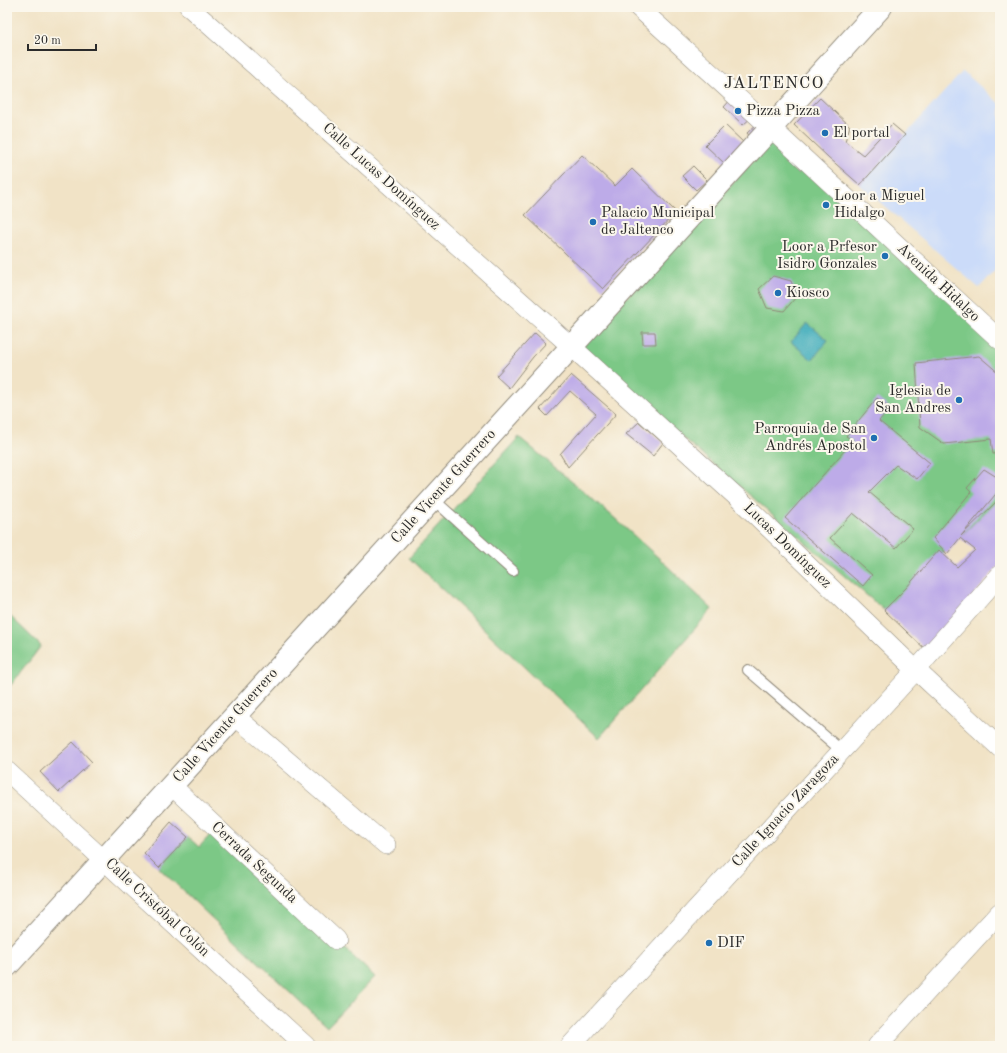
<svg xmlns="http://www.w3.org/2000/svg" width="1007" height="1053" font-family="'Old Standard TT',serif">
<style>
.built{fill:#cbdbf9}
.green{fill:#7cc886;stroke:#547a58}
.water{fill:#3baaba;stroke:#336a72}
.building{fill:#bdabe8}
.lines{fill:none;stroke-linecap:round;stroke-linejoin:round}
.lane-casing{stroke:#8e8778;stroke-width:12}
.street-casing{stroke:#8e8778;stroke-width:20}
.secondary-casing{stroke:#8e8778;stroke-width:24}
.lane{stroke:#fff;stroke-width:10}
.street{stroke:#fff;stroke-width:19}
.secondary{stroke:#fff;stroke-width:22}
.poi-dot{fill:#1f6fb2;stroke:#fbf7ec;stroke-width:1.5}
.labels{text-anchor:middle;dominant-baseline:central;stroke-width:4;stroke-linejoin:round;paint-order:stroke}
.poi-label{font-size:15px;fill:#2b2b2b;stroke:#fbf7ec;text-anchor:start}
.street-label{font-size:15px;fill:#2b2b2b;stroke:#fbf7ec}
.quarter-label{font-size:17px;letter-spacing:1px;fill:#2b2b2b;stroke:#fbf7ec}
</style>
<rect width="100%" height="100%" fill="#fbf7ec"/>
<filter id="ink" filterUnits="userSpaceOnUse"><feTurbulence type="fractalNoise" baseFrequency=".025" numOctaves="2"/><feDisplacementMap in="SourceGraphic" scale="8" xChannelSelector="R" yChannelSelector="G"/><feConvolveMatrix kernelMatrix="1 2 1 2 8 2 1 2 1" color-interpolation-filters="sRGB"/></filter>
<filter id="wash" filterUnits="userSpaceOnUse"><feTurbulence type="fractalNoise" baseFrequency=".012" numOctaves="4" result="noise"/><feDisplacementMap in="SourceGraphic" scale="16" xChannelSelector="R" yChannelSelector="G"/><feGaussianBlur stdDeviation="0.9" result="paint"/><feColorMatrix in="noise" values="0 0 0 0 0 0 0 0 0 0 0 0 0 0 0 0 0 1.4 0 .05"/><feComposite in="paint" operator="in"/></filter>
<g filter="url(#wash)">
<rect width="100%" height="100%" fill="#f1e3c6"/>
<!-- built -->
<polygon class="built" points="963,71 1000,104 1000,265 979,288 860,185"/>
<!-- green -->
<g class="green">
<polygon points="774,138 1000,342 1000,498 884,610 579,349"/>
<polygon points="519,437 610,514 662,561 712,609 599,738 409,558"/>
<polygon points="7,613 41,646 7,690"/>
<polygon points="217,828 375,977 327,1027 159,868 188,837 199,847"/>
</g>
<!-- water -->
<polygon class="water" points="807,323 828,340 812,360 791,342"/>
<g id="blocks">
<!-- building -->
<g class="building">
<polygon points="733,97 753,116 743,125 724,107"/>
<polygon points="820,98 850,126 845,141 863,155 892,124 905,135 860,185 828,157 794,125"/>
<polygon points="759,122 752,139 747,133"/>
<polygon points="725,125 744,143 725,164 705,145"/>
<polygon points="582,155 615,186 632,169 676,212 603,289 525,215"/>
<polygon points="693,166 707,180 696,190 682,176"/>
<polygon points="773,276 791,281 797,296 784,311 767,308 759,289"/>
<polygon points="642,332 655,332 656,344 643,344"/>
<polygon points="535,333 546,343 533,357 509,388 496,376"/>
<polygon points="979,356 1000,374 1000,453 993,454 991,439 944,444 920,427 916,363"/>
<polygon points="571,375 616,414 568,467 560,454 596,414 570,391 547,416 540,409"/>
<polygon points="877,398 890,408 879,421 930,463 917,479 896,465 869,492 913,529 896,548 853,513 830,538 872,575 863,586 785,518 853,441 846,436"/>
<polygon points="639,422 663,443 653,456 626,434"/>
<polygon points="984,469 1000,479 1000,489 961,536 994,504 1000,497 1000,564 927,651 884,610 906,588 939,550 957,567 975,550 960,538 947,554 933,538 971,492 967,488"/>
<polygon points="73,742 92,762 59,792 40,772"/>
<polygon points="171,822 188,837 159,868 144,853"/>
</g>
</g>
</g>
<g filter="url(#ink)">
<use href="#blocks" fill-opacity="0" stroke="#8e8778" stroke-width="1"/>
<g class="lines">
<defs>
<g id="lane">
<polyline points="433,499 513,571"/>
<polyline points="748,670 842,751"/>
</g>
<g id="street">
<polyline points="189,7 572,347 739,499 916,670 1000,748"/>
<polyline points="638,7 771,128 1000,340"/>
<polyline points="235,716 386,845"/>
<polyline points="7,771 306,1046"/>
<polyline points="172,786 336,940"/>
<polyline points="570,1046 916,670 1000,575"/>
<polyline points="877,1046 1000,912"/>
</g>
<polyline id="secondary" points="7,966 881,7"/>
</defs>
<!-- lane casing -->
<use href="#lane" class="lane-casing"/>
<!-- street casing -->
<use href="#street" class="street-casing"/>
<!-- secondary casing -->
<use href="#secondary" class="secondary-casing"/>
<!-- lane -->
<use href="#lane" class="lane"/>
<!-- street -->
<use href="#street" class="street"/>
<!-- secondary -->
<use href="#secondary" class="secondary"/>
</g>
</g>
<!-- markers -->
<g class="poi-dot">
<circle cx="738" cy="111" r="4"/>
<circle cx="825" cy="133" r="4"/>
<circle cx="826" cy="205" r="4"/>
<circle cx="593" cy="222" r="4"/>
<circle cx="885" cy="256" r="4"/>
<circle cx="778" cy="293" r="4"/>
<circle cx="959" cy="400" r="4"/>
<circle cx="874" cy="438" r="4"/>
<circle cx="709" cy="943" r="4"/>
</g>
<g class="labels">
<!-- poi labels -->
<g class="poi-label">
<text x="746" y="111">Pizza Pizza</text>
<text x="833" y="133">El portal</text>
<text x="834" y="196">Loor a Miguel<tspan x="834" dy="17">Hidalgo</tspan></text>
<text x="601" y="213">Palacio Municipal<tspan x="601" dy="17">de Jaltenco</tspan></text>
<text x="877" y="247" text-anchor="end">Loor a Prfesor<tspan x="877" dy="17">Isidro Gonzales</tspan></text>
<text x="786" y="293">Kiosco</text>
<text x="951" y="391" text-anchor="end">Iglesia de<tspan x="951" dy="17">San Andres</tspan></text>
<text x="866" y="429" text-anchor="end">Parroquia de San<tspan x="866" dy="17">Andrés Apostol</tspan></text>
<text x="717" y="943">DIF</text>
</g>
<!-- street labels -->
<g class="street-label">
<text transform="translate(381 177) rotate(42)">Calle Lucas Domínguez</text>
<text transform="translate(938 283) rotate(43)">Avenida Hidalgo</text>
<text transform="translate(444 487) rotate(-48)">Calle Vicente Guerrero</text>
<text transform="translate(787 546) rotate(44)">Lucas Domínguez</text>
<text transform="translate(226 726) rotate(-48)">Calle Vicente Guerrero</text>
<text transform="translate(786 811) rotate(-47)">Calle Ignacio Zaragoza</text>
<text transform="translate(254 863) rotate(43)">Cerrada Segunda</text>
<text transform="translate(157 908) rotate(43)">Calle Cristóbal Colón</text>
</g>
<!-- quarter labels -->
<g class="quarter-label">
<text x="774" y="83">JALTENCO</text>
</g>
</g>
<!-- margin -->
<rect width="1007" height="1053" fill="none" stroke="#fbf7ec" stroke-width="24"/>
<!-- scale -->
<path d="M28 44v6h68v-6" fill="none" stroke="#2b2b2b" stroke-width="2"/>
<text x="34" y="44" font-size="12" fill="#2b2b2b" stroke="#fbf7ec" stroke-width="3" paint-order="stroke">20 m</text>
</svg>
